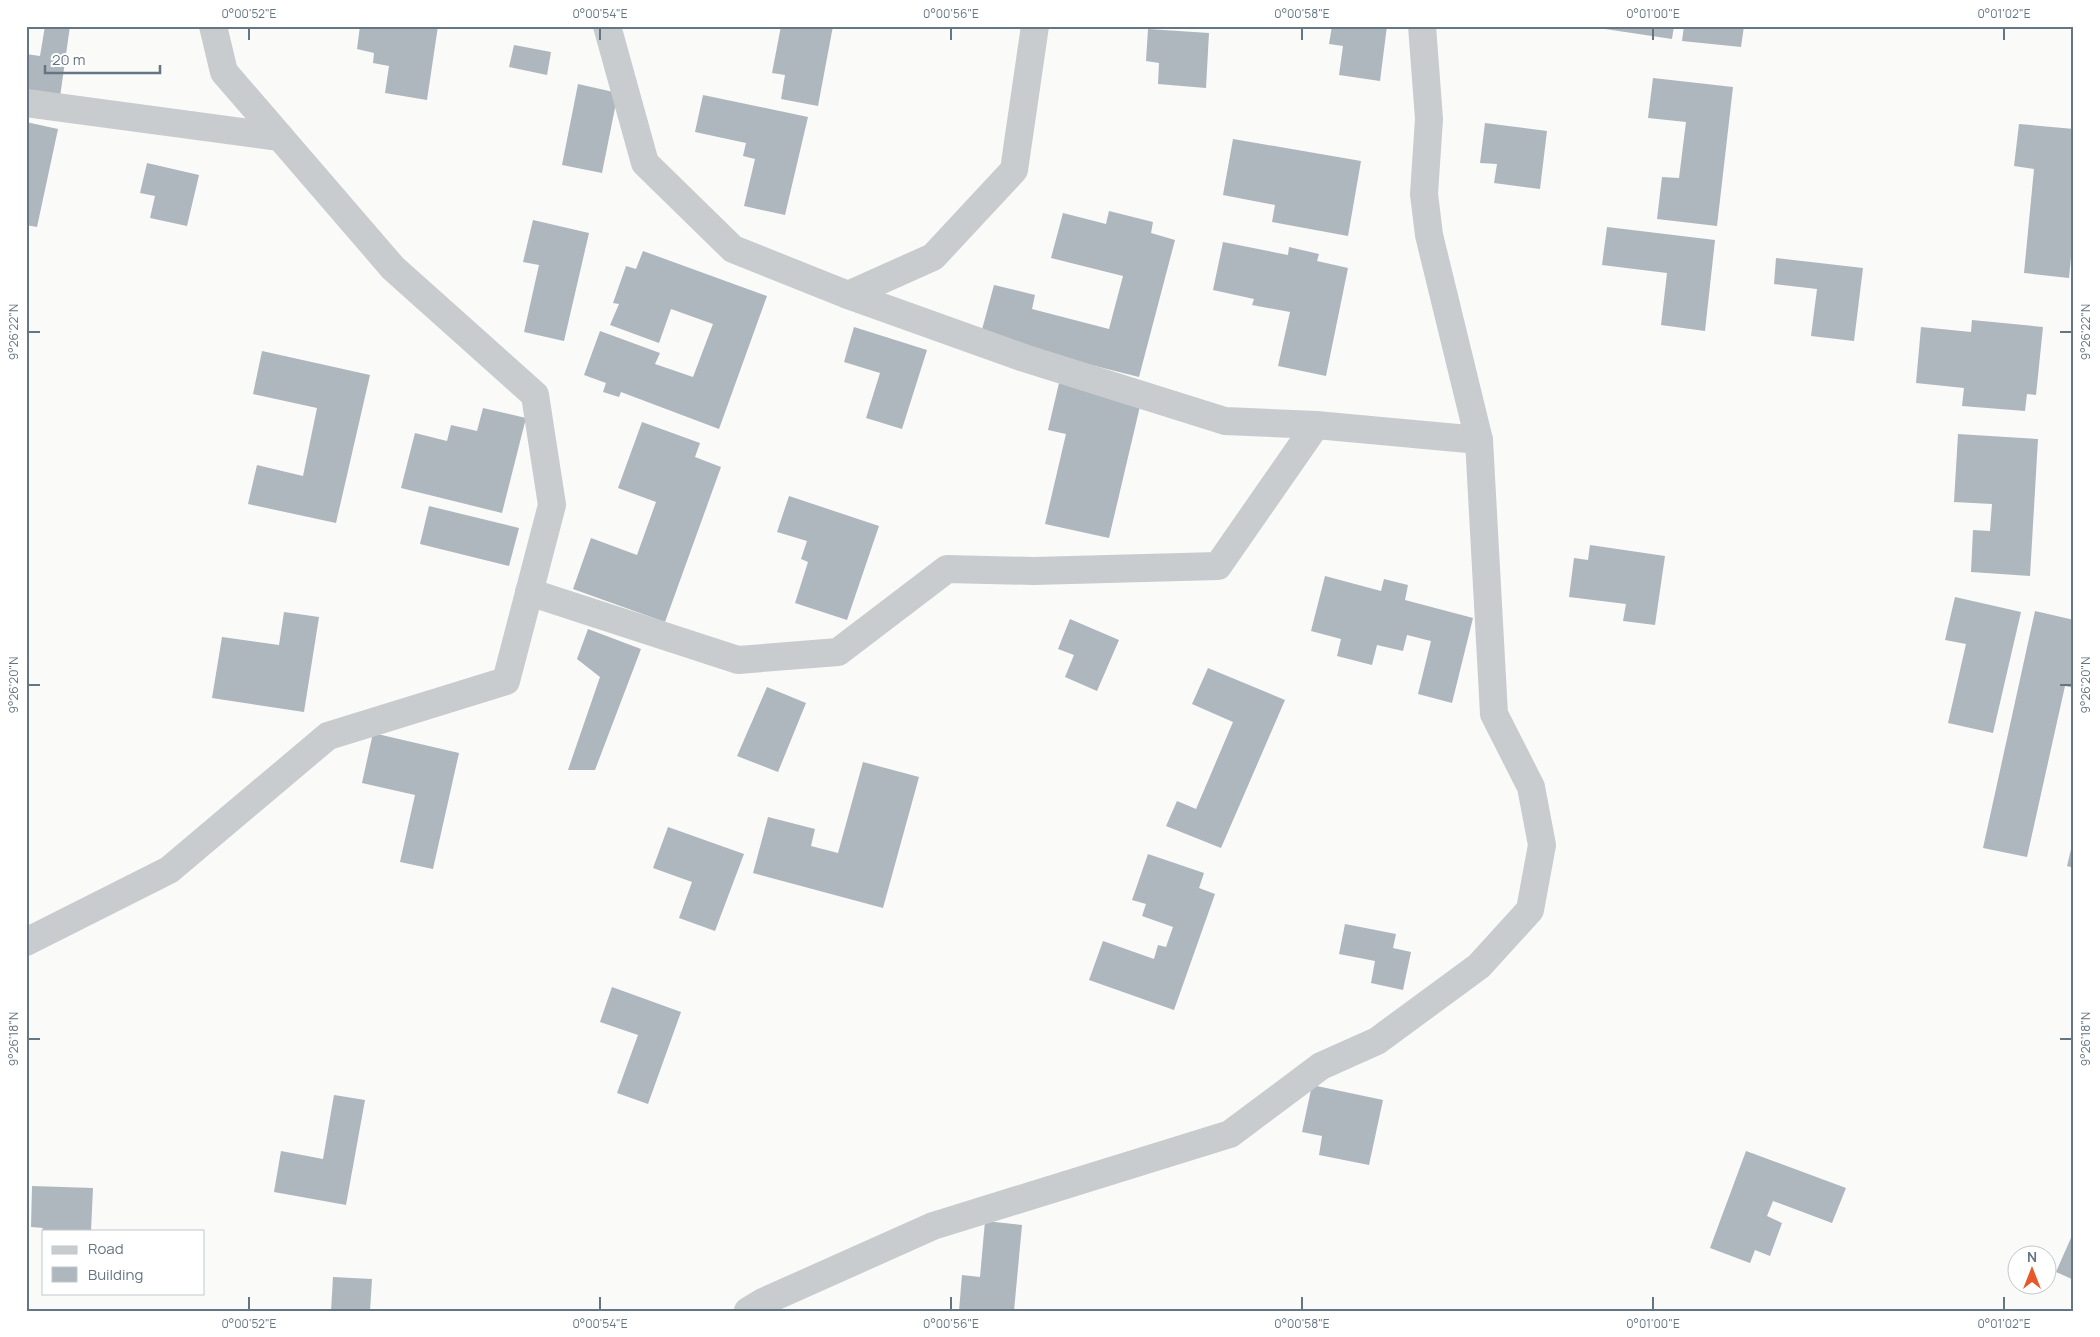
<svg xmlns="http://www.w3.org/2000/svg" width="2100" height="1337" font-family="Manrope,sans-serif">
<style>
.building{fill:#aeb7bd}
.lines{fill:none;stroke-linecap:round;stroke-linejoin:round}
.minor{stroke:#c8cccf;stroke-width:28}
.ticks{fill:none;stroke:#647583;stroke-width:2}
.neatline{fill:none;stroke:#647583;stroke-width:2}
.ticks-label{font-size:12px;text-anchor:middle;fill:#647583}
</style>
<rect width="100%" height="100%" fill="#fafaf8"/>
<!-- building -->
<g class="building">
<polygon points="45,26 70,26 60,97 26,92 26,54 40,56"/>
<polygon points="360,26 438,26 427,100 385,93 389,66 373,63 374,53 357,49"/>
<polygon points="781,26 833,26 818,106 781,99 785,75 772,73"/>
<polygon points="1332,26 1387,26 1380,81 1339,75 1343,46 1329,44"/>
<polygon points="1585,26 1674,26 1672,39"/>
<polygon points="1684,26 1744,26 1741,47 1682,41"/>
<polygon points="1148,29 1209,33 1206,88 1158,84 1159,63 1146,61"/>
<polygon points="514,45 551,52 547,75 509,67"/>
<polygon points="1653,78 1733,87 1717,226 1657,219 1662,177 1679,178 1686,122 1648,118"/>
<polygon points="578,84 618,93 602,173 562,165"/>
<polygon points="703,95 808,117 785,215 744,206 755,159 743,156 746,143 695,132"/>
<polygon points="26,122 58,129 37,227 26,225"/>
<polygon points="1485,123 1547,131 1540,189 1494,183 1497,164 1480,163"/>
<polygon points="2019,124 2074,129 2074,226 2069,278 2024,273 2034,169 2014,166"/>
<polygon points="1233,139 1361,161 1348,236 1272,222 1275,205 1223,195"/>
<polygon points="147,163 199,175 187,226 150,218 155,196 140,193"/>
<polygon points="1109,211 1153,222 1151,233 1175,240 1139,377 980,337 994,285 1035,295 1032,309 1109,329 1123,276 1051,258 1063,213 1106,224"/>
<polygon points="533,220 589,233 564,341 524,332 539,265 523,262"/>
<polygon points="1607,227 1715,240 1705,331 1661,325 1667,273 1602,265"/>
<polygon points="1223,242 1288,255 1289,247 1319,254 1317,261 1348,268 1326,376 1278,366 1290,312 1252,305 1254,299 1213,290"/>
<polygon points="643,251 767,296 719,429 621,392 619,397 603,392 606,383 584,375 600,331 660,353 655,364 693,377 713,324 671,309 659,343 610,325 619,304 613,303 626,266 636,269"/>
<polygon points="1776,258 1863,268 1854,341 1811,336 1817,289 1774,284"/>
<polygon points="1972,320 2043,327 2036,395 2027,394 2025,411 1962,406 1964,388 1916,383 1921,327 1971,332"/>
<polygon points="854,327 927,350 902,429 866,418 880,373 844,362"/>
<polygon points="262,351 370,375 336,523 248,504 257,465 303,476 317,408 253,394"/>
<polygon points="1059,383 1141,402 1109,538 1045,524 1066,434 1048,430"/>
<polygon points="483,408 526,418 502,513 401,488 415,433 447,441 451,425 477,431"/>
<polygon points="642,422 700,443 695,457 721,467 665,622 573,589 591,538 637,555 656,502 618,488"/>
<polygon points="1958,434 2038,439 2030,576 1971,572 1973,530 1990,531 1992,504 1954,502"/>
<polygon points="789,496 879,526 847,620 795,603 808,562 801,559 807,541 777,532"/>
<polygon points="429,506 519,528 509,566 420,544"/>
<polygon points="1590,545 1665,556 1655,625 1623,621 1626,604 1569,597 1574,558 1588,560"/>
<polygon points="1325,576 1381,591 1384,579 1408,585 1405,600 1473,618 1452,703 1418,694 1431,641 1407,635 1403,651 1377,645 1372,665 1337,656 1341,639 1311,631"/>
<polygon points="1955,597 2021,612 1993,733 1948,723 1966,644 1945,640"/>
<polygon points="2035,611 2074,620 2074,688 2065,686 2027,857 1983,848"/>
<polygon points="284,612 319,617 304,712 212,698 222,637 279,645"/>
<polygon points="1070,619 1119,640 1097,691 1065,677 1074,655 1058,649"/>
<polygon points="588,629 641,649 595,770 568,770 600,677 577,659"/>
<polygon points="1208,668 1285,700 1221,848 1166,826 1177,801 1196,809 1233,722 1192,704"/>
<polygon points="767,687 806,703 778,772 737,756"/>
<polygon points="373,733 459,753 433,869 400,862 415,795 362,783"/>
<polygon points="863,762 919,777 883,908 753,873 768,817 815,829 811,846 838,853"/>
<polygon points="668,827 744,854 715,931 679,918 692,882 653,868"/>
<polygon points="2073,841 2074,841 2074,868 2067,866"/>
<polygon points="1148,854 1204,873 1199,888 1215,894 1174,1010 1089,980 1103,941 1154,959 1158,945 1166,947 1173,927 1142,916 1146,904 1132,900"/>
<polygon points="1345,924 1396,934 1393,948 1411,952 1403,990 1371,983 1375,961 1339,954"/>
<polygon points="612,987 681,1012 648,1104 617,1093 638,1035 600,1022"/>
<polygon points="1312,1085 1383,1100 1369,1165 1319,1155 1322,1136 1302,1132"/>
<polygon points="334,1095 365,1100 346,1205 274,1192 281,1151 323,1159"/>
<polygon points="1746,1151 1846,1188 1832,1223 1773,1201 1767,1216 1782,1223 1770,1256 1755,1250 1750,1263 1710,1248"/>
<polygon points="32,1186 93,1188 91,1231 42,1231 43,1228 31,1227"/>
<polygon points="985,1221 1022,1225 1014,1311 959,1311 962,1275 980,1277"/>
<polygon points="2074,1231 2074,1280 2056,1272"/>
<polygon points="333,1277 372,1279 370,1311 331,1311"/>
</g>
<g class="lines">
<!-- minor -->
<g class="minor">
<polyline points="607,26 645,163 733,249 848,295 1024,358 1225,421 1316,425 1479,440"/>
<polyline points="26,103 280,137"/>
<polyline points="848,295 933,257 1014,170 1035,26"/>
<polyline points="529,592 738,660 838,652 947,569 1034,571 1218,566 1316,425"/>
<polyline points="26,942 169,870 328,736 506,681 552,505 535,395 393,268 224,72 213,26"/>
<polyline points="748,1311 763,1302 933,1226 1230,1134 1321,1066 1377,1041 1479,966 1530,910 1542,845 1531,787 1494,714 1479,440 1429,235 1424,194 1429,119 1422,26"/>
</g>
</g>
<!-- ticks -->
<path class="ticks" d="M249 28V40M600 28V40M951 28V40M1302 28V40M1653 28V40M2004 28V40M28 332H40M2060 332H2072M28 685H40M2060 685H2072M28 1039H40M2060 1039H2072M249 1297V1310M600 1297V1310M951 1297V1310M1302 1297V1310M1653 1297V1310M2004 1297V1310"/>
<!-- border -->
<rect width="2100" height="1337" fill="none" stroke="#ffffff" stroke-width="55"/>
<!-- legend -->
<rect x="42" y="1230" width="162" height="65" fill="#ffffff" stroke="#c1c8cd"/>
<rect x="52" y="1246" width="25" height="8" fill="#c8cccf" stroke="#c1c8cd"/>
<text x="88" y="1254" font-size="15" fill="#647583">Road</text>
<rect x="52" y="1267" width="25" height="15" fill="#aeb7bd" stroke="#c1c8cd"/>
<text x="88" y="1280" font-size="15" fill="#647583">Building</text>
<!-- north arrow -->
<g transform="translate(2032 1270)"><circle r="24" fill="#ffffff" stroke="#c1c8cd"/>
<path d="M0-4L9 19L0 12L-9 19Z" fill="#e7582a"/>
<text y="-8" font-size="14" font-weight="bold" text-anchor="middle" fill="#647583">N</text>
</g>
<!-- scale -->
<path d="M45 65v8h115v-8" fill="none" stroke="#647583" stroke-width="2.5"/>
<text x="52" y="65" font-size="15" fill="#647583" stroke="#ffffff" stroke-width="4" paint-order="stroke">20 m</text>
<rect x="28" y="28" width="2044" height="1282" class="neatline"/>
<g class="ticks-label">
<text x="249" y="18">0°00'52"E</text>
<text x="600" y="18">0°00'54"E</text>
<text x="951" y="18">0°00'56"E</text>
<text x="1302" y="18">0°00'58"E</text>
<text x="1653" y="18">0°01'00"E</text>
<text x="2004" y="18">0°01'02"E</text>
<text transform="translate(14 332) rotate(-90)" y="4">9°26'22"N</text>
<text transform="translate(2086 332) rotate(-90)" y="4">9°26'22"N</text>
<text transform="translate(14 685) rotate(-90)" y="4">9°26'20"N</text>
<text transform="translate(2086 685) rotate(-90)" y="4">9°26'20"N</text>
<text transform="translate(14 1039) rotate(-90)" y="4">9°26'18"N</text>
<text transform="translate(2086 1039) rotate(-90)" y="4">9°26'18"N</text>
<text x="249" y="1328">0°00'52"E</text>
<text x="600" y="1328">0°00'54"E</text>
<text x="951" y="1328">0°00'56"E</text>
<text x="1302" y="1328">0°00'58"E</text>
<text x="1653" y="1328">0°01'00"E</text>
<text x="2004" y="1328">0°01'02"E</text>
</g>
</svg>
